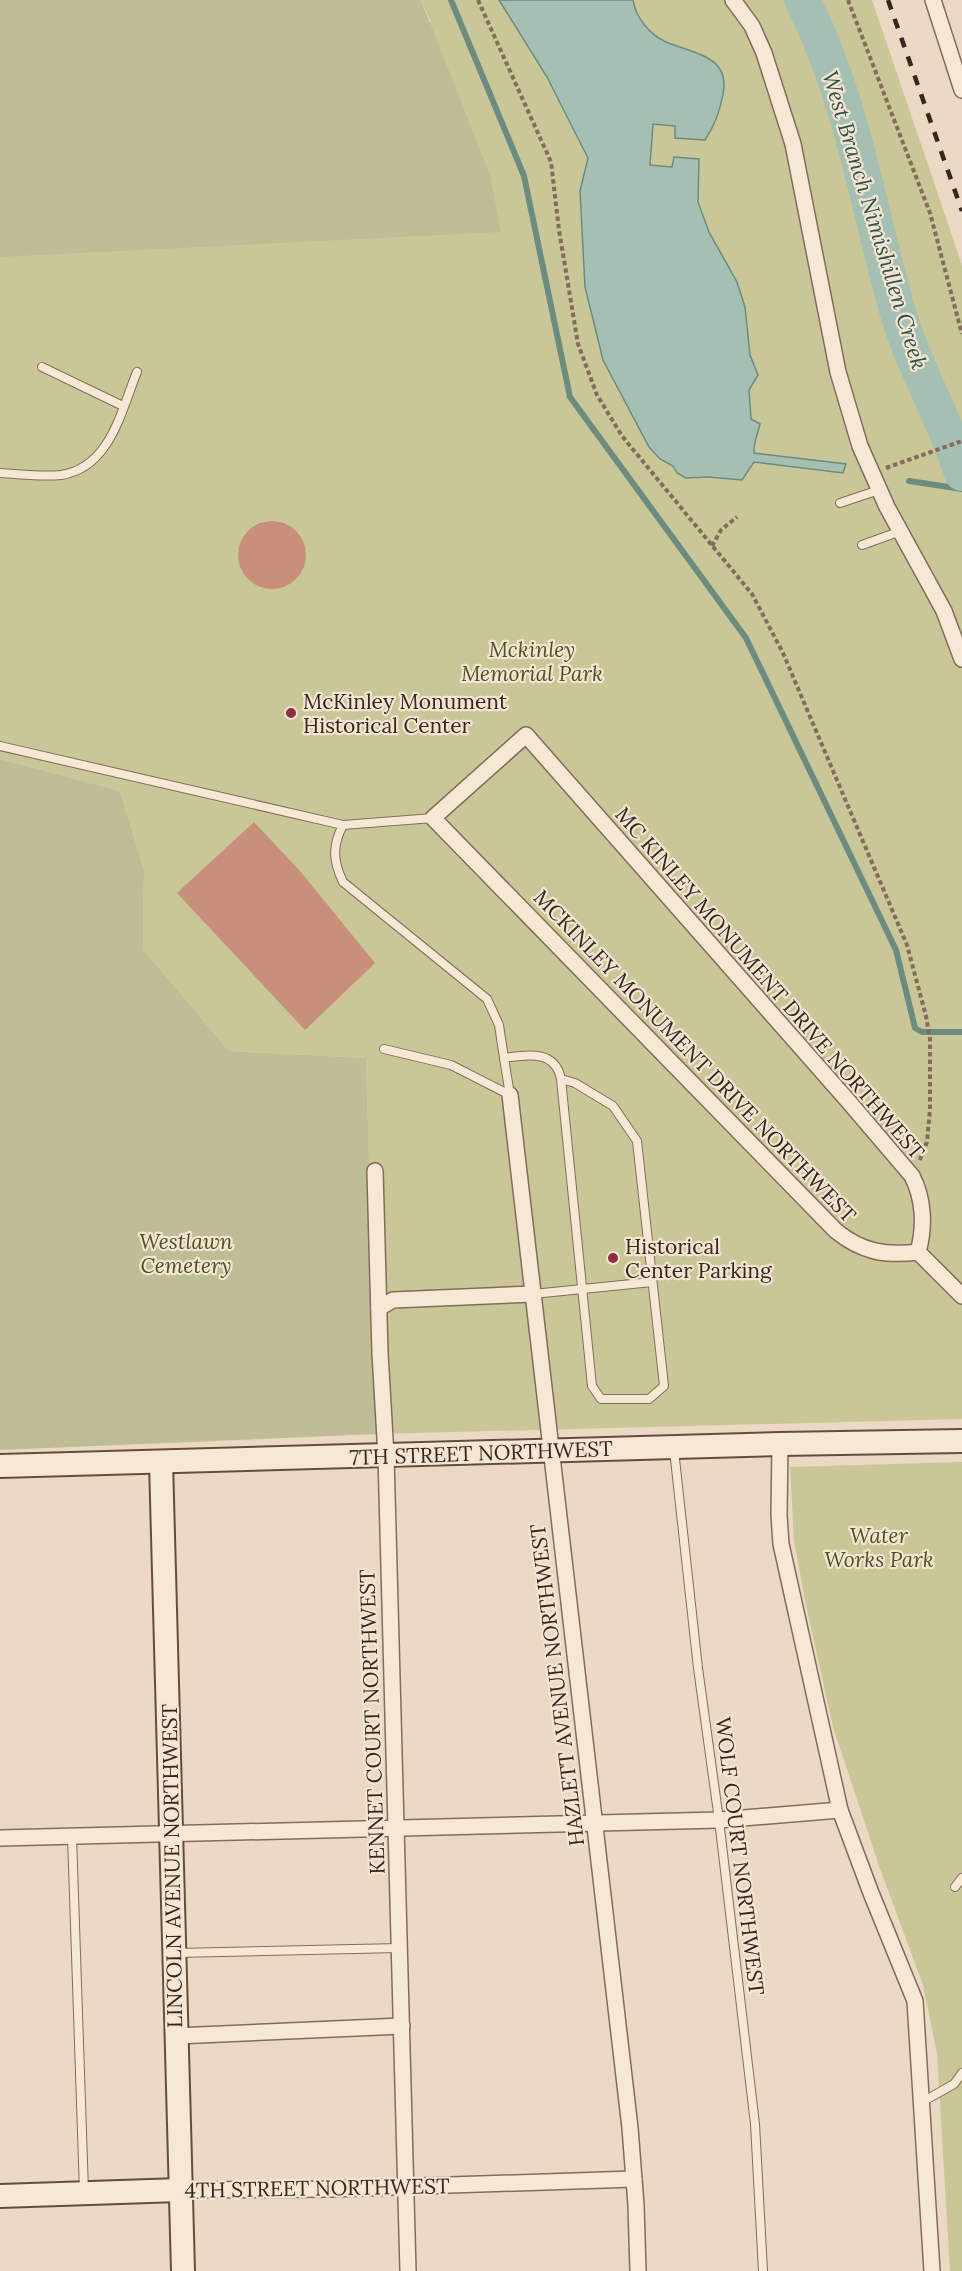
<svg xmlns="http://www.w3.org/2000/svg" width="962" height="2271" font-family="Lora,serif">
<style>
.green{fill:#c9c798}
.cemetery{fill:#bebd96}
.water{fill:#a5bfb3;stroke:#6c8c80;stroke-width:1.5}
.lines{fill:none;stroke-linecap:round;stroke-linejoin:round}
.stream{stroke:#6c8c80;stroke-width:6}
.river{stroke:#a5bfb3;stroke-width:36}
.building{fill:#c88f7b}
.lane-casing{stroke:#856b5b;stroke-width:10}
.street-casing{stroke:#856b5b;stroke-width:18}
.secondary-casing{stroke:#674c3e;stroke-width:26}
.path{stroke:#856b5b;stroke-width:4;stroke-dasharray:4.5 3;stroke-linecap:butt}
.lane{stroke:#f7e8d6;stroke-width:8}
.street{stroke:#f7e8d6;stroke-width:15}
.secondary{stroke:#f7e8d6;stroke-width:22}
.rail{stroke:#35261e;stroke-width:4.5;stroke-dasharray:10 10;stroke-linecap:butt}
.poi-dot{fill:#912e3d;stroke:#f3e5d2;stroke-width:2}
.labels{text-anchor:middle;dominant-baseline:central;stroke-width:4.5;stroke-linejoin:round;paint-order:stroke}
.park-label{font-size:21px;font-style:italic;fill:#4c5126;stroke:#f3e5d2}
.poi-label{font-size:21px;fill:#35261e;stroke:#f3e5d2;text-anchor:start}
.street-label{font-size:21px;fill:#35261e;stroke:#f3e5d2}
.water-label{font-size:22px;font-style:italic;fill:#2e544c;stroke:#f3e5d2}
</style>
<rect width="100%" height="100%" fill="#ecd9c3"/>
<!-- green -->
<g class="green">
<polygon points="421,0 872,0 962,265 962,1419 377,1434 366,1058 229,1051 143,949 144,870 120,791 0,759 0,257 431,22"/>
<polygon points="962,1462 962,2271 950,2271 937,2053 923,1985 879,1866 833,1727 806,1605 794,1541 790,1467"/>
</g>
<!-- cemetery -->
<g class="cemetery">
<polygon points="0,0 421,0 490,175 501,232 0,257"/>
<polygon points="0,759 120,791 144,870 143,949 229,1051 366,1058 377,1434 0,1450"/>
</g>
<!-- water -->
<path class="water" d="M499 0H633C636 18 649 34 666 42 692 53 731 55 723 94 720 112 715 125 705 140L675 138V126L653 124 650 165 672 167 674 157 699 159 698 202 709 232 737 282 745 307 750 355 758 375 749 390 751 419 760 424C758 434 753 443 754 453L846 464 843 473 754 462 742 480 708 477 686 478 677 473 673 466 660 459 649 447 603 360 585 287 580 191 588 158 547 77Z"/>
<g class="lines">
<!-- stream -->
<g class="stream">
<polyline points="451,0 524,176 570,397 746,638 896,950 915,1028 922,1032 962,1032"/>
<polyline points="909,481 962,489"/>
</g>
<!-- river -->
<path class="river" d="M802 0C852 97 868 208 898 313 914 368 945 418 962 473"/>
</g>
<!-- building -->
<g class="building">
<circle cx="272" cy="555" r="34"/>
<polygon points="254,822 300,871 375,963 305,1030 177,893"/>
</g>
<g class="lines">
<defs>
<g id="lane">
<polyline points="42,367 123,406"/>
<path d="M0 473C20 474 41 477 61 475 110 468 121 411 137 372"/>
<polyline points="840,503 879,490"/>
<polyline points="862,545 901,531"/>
<polyline points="0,746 343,825"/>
<path d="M433 818 343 825C332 846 333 861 343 882L487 999 499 1025 504 1058"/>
<polyline points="384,1049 451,1065 510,1095"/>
<path d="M510 1095 504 1058C527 1055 555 1049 561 1079L575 1083 613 1106 637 1141 664 1386 649 1399H601L592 1386 561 1079"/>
<polyline points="533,1294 652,1282"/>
<polyline points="674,1450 698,1668 719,1820 755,2124 763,2271"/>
<polyline points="72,1836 84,2191"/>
<polyline points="955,1887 962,1878"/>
<polyline points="176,1953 399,1948"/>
<polyline points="922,2102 954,2084 962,2073"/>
</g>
<g id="street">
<polyline points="733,0 752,26 764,53 793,144 838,372 860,446 887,507 944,611 962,659"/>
<polyline points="933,0 962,90"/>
<path d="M526 735 849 1102 912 1176C924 1199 925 1227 918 1252 885 1256 862 1252 836 1231L433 818Z"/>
<polyline points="510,1095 630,2128 636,2205 638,2271"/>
<polyline points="375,1171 380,1353 386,1456 408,2271"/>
<polyline points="918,1252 962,1296"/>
<polyline points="379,1308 393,1300 533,1294"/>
<polyline points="780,1444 779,1515 781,1544 840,1810 871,1893 915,2001 932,2271"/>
<polyline points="0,1838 719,1820 840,1810"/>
<polyline points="176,2036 402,2026"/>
<polyline points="180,2190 329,2189 634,2179"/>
</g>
<g id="secondary">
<polyline points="161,1462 183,2271"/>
<polyline points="0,1466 780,1444 962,1441"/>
<polyline points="0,2196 180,2190"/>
</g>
</defs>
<!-- lane casing -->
<use href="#lane" class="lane-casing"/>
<!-- street casing -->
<use href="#street" class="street-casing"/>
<!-- secondary casing -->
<use href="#secondary" class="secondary-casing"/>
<!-- path -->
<g class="path">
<polyline points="478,0 551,162 559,230 578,344 597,395 622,436 752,594 783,653 907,945 926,1016 930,1039 930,1109 927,1142 919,1162"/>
<polyline points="848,0 930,213 962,334"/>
<polyline points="886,468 962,441"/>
<polyline points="712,546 721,530 737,517"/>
</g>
<!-- lane -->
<use href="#lane" class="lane"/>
<!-- street -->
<use href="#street" class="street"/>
<!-- secondary -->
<use href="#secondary" class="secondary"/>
<!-- rail -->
<polyline class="rail" points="888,0 962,211"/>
</g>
<!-- markers -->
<g class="poi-dot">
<circle cx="291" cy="713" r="6"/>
<circle cx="613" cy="1258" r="6"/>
</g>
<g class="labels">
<!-- park labels -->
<g class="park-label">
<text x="532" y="649">Mckinley<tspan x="532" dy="24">Memorial Park</tspan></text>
<text x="186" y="1241">Westlawn<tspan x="186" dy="24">Cemetery</tspan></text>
<text x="879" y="1535">Water<tspan x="879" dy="24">Works Park</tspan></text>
</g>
<!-- poi labels -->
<g class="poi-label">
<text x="303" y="701">McKinley Monument<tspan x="303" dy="24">Historical Center</tspan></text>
<text x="625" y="1246">Historical<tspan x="625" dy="24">Center Parking</tspan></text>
</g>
<!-- street labels -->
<g class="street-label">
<text transform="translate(770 983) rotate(49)">MC KINLEY MONUMENT DRIVE NORTHWEST</text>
<text transform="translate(695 1056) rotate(46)">MCKINLEY MONUMENT DRIVE NORTHWEST</text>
<text transform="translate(481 1453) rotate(-2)">7TH STREET NORTHWEST</text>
<text transform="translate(557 1685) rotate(-97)">HAZLETT AVENUE NORTHWEST</text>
<text transform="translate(372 1722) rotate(-92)">KENNET COURT NORTHWEST</text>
<text transform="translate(740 1856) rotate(83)">WOLF COURT NORTHWEST</text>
<text transform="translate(172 1866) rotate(-91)">LINCOLN AVENUE NORTHWEST</text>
<text transform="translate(317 2188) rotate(-1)">4TH STREET NORTHWEST</text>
</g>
<!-- water labels -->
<g class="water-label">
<text transform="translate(875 220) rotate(73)">West Branch Nimishillen Creek</text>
</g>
</g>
</svg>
